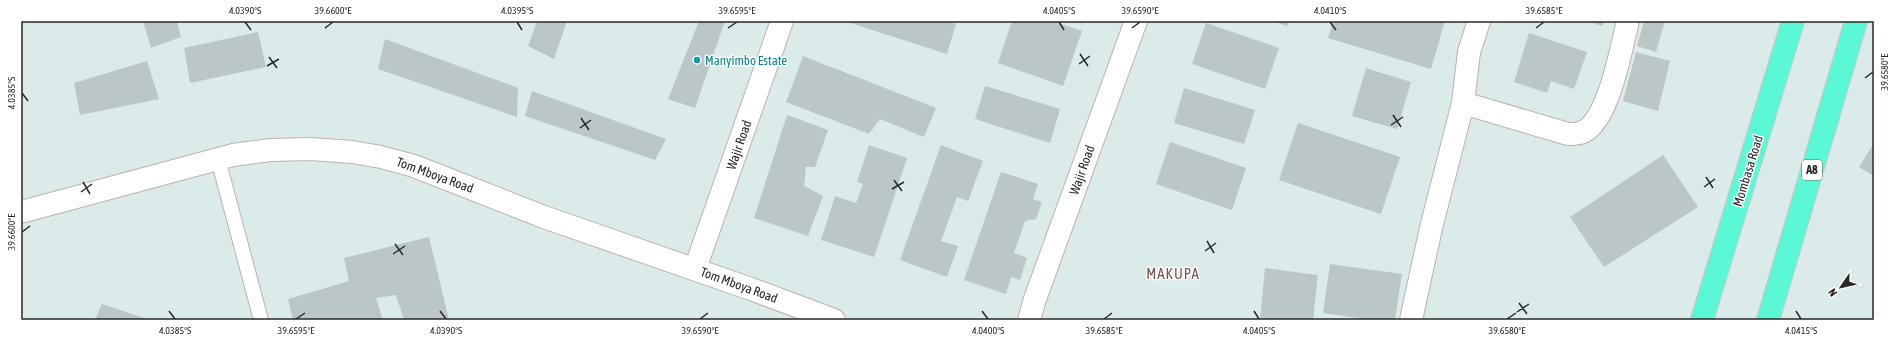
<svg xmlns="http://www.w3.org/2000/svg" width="1895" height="341" font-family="'Asap Condensed',sans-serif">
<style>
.building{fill:#bbc6c6}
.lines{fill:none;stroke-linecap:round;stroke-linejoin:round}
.lane-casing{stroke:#bdb1af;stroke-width:16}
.street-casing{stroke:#bdb1af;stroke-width:24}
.secondary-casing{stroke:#bdb1af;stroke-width:24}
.highway-casing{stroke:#c7c7c7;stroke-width:24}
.lane{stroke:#fff;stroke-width:14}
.street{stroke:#fff;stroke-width:22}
.secondary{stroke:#fff;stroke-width:22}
.highway{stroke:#5af8d4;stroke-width:22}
.ticks{fill:none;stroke:#292929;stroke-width:1.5}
.culture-dot{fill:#0f9aa8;stroke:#fff;stroke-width:1.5}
.labels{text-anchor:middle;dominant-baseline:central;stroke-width:3;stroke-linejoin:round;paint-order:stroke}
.shield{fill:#fff;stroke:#696969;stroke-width:1}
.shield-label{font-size:12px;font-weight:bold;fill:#292929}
.culture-label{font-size:13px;fill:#0d838f;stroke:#fff;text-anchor:start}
.street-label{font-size:13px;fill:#292929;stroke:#fff}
.quarter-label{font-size:15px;letter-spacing:1px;fill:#78534b;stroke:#fff}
.neatline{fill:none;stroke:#292929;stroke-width:1.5}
.ticks-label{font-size:10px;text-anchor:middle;fill:#292929}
</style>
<rect width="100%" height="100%" fill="#dbebea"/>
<!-- building -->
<g class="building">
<polygon points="143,21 177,21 181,37 151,48"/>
<polygon points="537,21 567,21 554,59 528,46"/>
<polygon points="699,21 725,21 695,108 668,99"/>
<polygon points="844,21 946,21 956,24 947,54"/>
<polygon points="1012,21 1052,21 1082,31 1063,86 998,63"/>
<polygon points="1073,21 1082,21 1081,24"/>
<polygon points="1272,21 1289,21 1287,26"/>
<polygon points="1333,21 1445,21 1431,69 1328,38"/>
<polygon points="1587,21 1604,21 1602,26"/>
<polygon points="1644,21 1665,21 1656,52 1637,46"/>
<polygon points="1206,23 1279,48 1265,89 1192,64"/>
<polygon points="258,32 266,67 190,83 184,48"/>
<polygon points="1529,33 1587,52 1574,89 1551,81 1547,93 1514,82"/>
<polygon points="385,39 518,88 517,117 378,69"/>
<polygon points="1636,52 1670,61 1658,111 1623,101"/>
<polygon points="803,56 936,108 924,137 880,119 869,134 786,102"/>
<polygon points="147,61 159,99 80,115 74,83"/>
<polygon points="1366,68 1411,82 1397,129 1352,116"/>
<polygon points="985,86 1060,109 1050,143 975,119"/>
<polygon points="1184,88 1255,110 1244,144 1174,123"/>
<polygon points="532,91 666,139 655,160 525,116"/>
<polygon points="787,115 828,130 815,167 806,167 804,186 823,196 808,236 754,218"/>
<polygon points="1298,123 1400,157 1381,214 1279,180"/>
<polygon points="1170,142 1246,168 1232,210 1156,184"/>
<polygon points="1874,143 1874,176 1859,167"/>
<polygon points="869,145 907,158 874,257 821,240 835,196 856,203 863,184 857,182"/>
<polygon points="941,145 983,161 968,201 957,197 941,241 958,246 947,277 900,260"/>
<polygon points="1663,155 1698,207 1604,267 1570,217"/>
<polygon points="1001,172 1038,184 1033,199 1042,202 1036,219 1025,221 1014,253 1027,258 1020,280 1011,277 1006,294 964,280"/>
<polygon points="429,237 449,320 404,320 396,295 376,298 383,320 293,320 288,299 349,281 344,258"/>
<polygon points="1330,264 1402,274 1395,320 1371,320 1323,313"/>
<polygon points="1265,268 1318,275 1313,320 1260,320"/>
<polygon points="102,304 150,320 95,320"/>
</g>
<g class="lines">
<defs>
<polyline id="lane" points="218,159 261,320"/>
<g id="street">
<path d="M1463 103 1568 134C1572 134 1579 134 1583 132 1609 120 1621 48 1628 21"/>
<polyline points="1029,320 1035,299 1136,21"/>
<polyline points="1411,320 1431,228 1463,103 1469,52 1479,21"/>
</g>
<g id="secondary">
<polyline points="21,212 233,155 270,150 311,149 352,152 381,157 414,166 544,217 751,289 834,320"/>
<polyline points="695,269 782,21"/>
</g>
<g id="highway">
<polyline points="1702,320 1793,21"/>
<polyline points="1768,320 1856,21"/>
</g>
</defs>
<!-- lane casing -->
<use href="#lane" class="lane-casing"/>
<!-- street casing -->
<use href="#street" class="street-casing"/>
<!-- secondary casing -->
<use href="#secondary" class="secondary-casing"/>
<!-- highway casing -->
<use href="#highway" class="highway-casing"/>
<!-- lane -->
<use href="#lane" class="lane"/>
<!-- street -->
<use href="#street" class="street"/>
<!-- secondary -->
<use href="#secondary" class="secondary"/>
<!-- highway -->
<use href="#highway" class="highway"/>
</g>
<!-- ticks -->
<path class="ticks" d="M245 22 251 30M517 22 522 30M1059 22 1064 30M1330 22 1336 30M325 28 333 22M728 28 737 22M1132 28 1140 22M1536 28 1544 22M1080 54 1088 66M269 57 277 68M1079 64 1090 56M267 66 279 59M1865 78 1873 72M22 93 28 101M1393 115 1401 127M581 118 589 130M1391 125 1403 117M580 128 591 120M1706 177 1713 188M894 180 902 191M83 182 90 194M1704 187 1715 179M892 189 904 182M81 192 92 184M22 232 30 226M1207 241 1214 253M395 244 403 255M1205 251 1216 243M393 254 405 246M1519 303 1527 314M169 311 175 319M440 311 446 319M982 311 988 319M1254 311 1259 319M1796 311 1801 319M1517 312 1529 304M296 319 305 313M700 319 708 313M1104 319 1112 313M1507 319 1516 313"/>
<!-- markers -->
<circle class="culture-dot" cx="697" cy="60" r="4"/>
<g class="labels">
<!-- shield labels -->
<rect class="shield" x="1802" y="160" width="20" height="20" rx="3"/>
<g class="shield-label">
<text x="1812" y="170">A8</text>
</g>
<!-- culture labels -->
<g class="culture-label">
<text x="705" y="60">Manyimbo Estate</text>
</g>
<!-- street labels -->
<g class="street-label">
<text transform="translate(739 145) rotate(-71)">Wajir Road</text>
<text transform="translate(1082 170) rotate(-71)">Wajir Road</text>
<text transform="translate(1748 171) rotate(-73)">Mombasa Road</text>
<text transform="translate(435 175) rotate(20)">Tom Mboya Road</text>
<text transform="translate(739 285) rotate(20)">Tom Mboya Road</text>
</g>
<!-- quarter labels -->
<g class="quarter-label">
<text x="1173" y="273">MAKUPA</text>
</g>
</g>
<!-- border -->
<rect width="1895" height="341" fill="none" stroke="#ffffff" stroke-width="44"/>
<!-- north arrow -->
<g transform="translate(1841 287) rotate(236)" stroke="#ffffff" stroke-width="3" paint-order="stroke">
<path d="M0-3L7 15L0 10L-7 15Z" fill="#292929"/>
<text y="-6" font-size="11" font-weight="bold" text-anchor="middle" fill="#292929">N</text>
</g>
<rect x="22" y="22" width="1851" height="297" class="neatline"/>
<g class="ticks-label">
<text x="245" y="14">4.0390°S</text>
<text x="333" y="14">39.6600°E</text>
<text x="517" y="14">4.0395°S</text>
<text x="737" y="14">39.6595°E</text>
<text x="1059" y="14">4.0405°S</text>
<text x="1140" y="14">39.6590°E</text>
<text x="1330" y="14">4.0410°S</text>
<text x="1544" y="14">39.6585°E</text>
<text transform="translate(1884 72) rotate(-90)" y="4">39.6580°E</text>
<text transform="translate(11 93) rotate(-90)" y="4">4.0385°S</text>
<text transform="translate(11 232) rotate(-90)" y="4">39.6600°E</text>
<text x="175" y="334">4.0385°S</text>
<text x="296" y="334">39.6595°E</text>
<text x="446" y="334">4.0390°S</text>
<text x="700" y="334">39.6590°E</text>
<text x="988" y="334">4.0400°S</text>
<text x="1104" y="334">39.6585°E</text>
<text x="1259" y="334">4.0405°S</text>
<text x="1507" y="334">39.6580°E</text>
<text x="1801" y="334">4.0415°S</text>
</g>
</svg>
